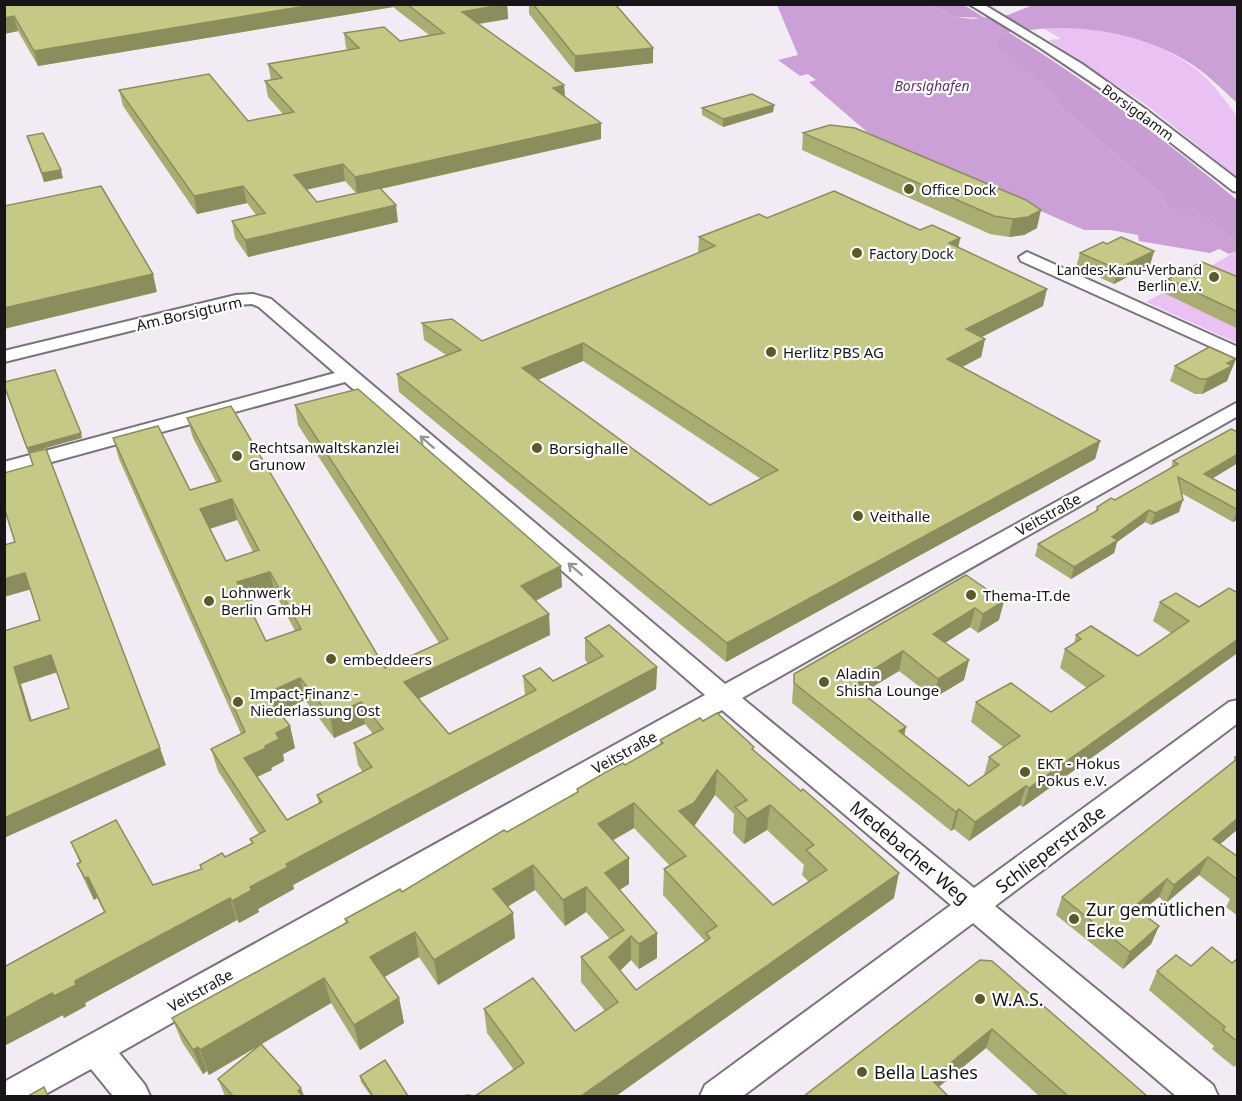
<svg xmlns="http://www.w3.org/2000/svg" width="1242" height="1101" font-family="'Noto Sans',sans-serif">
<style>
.green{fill:#e9c2f3}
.forest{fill:#c89dd3}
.water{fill:#cba0d6}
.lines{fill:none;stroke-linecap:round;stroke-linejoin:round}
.minor-casing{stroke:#79747b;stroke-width:4}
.minor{fill:#fff;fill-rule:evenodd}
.wall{fill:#aaad72;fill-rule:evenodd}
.shaded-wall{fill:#8b8d5d}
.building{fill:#c6c985;stroke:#8b8d5d;stroke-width:1.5;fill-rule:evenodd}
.oneway{stroke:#979697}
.poi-dot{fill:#595b28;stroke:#fff;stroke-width:2}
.labels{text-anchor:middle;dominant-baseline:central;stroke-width:4.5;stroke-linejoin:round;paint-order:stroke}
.far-water-label{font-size:14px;font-style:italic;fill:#632f70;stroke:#fff}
.far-street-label{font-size:14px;fill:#181518;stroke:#fff}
.far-poi-label{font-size:14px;fill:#181518;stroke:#fff;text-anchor:start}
.street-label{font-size:15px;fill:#181518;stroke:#fff}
.poi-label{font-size:15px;fill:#181518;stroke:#fff;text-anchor:start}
.near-street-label{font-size:18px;fill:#181518;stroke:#fff}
.near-poi-label{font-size:18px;fill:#181518;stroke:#fff;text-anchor:start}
</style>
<rect width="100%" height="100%" fill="#f2ebf3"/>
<!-- green -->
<g class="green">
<path d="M1058 26C1118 28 1189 47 1224 99 1228 104 1234 111 1237 117 1241 127 1237 164 1237 177L1145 104 1048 40 1061 39 1043 28Z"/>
<polygon points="1237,251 1237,343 1146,302"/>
</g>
<!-- forest -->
<g class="forest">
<polygon points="928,5 964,5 985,18 956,17"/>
<path d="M1008 32C1089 82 1164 139 1237 200V243L1195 209 1176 210 1166 206 1161 194 1059 106C1051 88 1012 57 994 47L998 36Z"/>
</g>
<!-- water -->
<path class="water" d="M777 5H928L956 17 972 19 1008 15 1033 5H1237V103C1222 89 1206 73 1188 62 1144 34 1080 23 1030 30 1019 31 1008 31 998 36L994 47C1013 57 1051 88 1059 106L1161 194 1166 206 1176 210 1195 208 1237 243V251L1229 254 1219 249 1210 253 1139 241 1138 235 1111 230H1084L874 138 809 82 816 80 808 74 800 76 778 60 798 55Z"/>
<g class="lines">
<defs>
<g id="minor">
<polygon points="969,4 983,4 1082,64 1148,111 1238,180 1238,192 1233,191 1106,92 1039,47"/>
<polygon points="1027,252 1238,347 1238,359 1021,261 1019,257"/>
<polygon points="253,294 271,299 725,684 1238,402 1238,416 742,698 974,888 1229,702 1238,700 1238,723 995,906 1213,1085 1218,1096 1176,1096 973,923 743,1096 700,1096 705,1085 951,905 722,710 119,1053 145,1085 150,1096 113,1096 91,1069 42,1096 4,1096 4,1082 705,695 345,382 4,475 4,462 335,373 259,307 252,304 236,305 4,362 4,351 236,295"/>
</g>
</defs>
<!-- minor casing -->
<use href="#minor" class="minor-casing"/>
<!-- minor -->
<use href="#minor" class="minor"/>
</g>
<!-- wall -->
<g class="wall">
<path d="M4 4H507L508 19 479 24 564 85 565 96 601 139 381 189 398 222 248 257 235 238 232 221 256 215 247 203 197 214 123 106 119 90 248 121 283 114 268 97 265 81 271 80 268 64 348 50 346 48 344 33 400 41 429 35 393 7 38 66 18 31 4 34ZM345 181 356 193 317 202 307 189Z"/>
<polygon points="529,4 615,4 653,48 653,63 575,72 529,14"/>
<polygon points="774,105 773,112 723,127 702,115 702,108"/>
<polygon points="803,133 1037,228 1024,235 1009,237 990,234 802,150"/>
<polygon points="27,136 63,178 44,182"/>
<path d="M767 218 920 230 960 238 958 248 1043 306 981 337 985 339 981 357 962 367 1100 441 1095 459 726 662 399 392 397 374 446 355 424 340 422 323 482 341 698 253 699 237ZM583 361 761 479 710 505 538 380Z"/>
<polygon points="1107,244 1154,251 1150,265 1114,284 1076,267 1080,253"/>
<polygon points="1238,277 1238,329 1164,293 1168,279"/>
<polygon points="1175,366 1230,374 1229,374 1227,381 1202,394 1195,394 1170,381"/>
<path d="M295 405 562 587 536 601 550 635 419 698 449 734 525 695 523 676 553 681 588 663 585 660V638L657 667 656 689 293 885 294 889 258 909 259 912 239 923 237 920 85 1003 86 1006 64 1018 63 1015 4 1046V967L104 912 97 898 94 900 87 886 77 864 80 863 71 842 153 885 201 869 200 865 225 857 252 843 250 839 259 834 218 771 211 749 241 734 119 459 113 438 190 490 216 482 193 438 187 418 385 668 439 643 298 425ZM237 520 253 552 226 561 210 529ZM275 593 295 631 266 641 247 602ZM305 700 334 738 365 724 373 734 354 743 358 765 363 772 317 795 319 804 287 820 257 777 272 770 271 768 284 761 283 754 295 748 290 726 279 712Z"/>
<polygon points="1238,432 1238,463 1212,479 1238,492 1238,519 1233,522 1181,493 1179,512 1151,525 1145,522 1117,542 1114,553 1071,579 1035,556 1038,544 1096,511 1097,507 1115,500 1171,468 1173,461"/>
<polygon points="966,575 999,620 978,633 970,627 945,643 964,680 934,698 899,671 874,686 873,692 866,696 904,735 969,786 984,775 989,757 1003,747 971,722 976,702 1051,712 1087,688 1060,668 1065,649 1074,644 1076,635 1138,656 1171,633 1153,621 1160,602 1199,607 1238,593 1238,649 1236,654 1023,807 1020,805 969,841 954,829 951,831 792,703 794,674"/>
<path d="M703 721 754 750 894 898 616 1096H465H475L514 1070 487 1033 484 1009 575 1031 605 1011 581 982V957L610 939 586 912 565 926 535 890 508 906 515 938 438 985 419 957 384 977 399 998 404 1023 360 1050 331 1003 209 1075 207 1071 203 1074 182 1042 172 1018 346 923 345 919 402 892 577 792V789L625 765 660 745V740ZM715 795 734 814 733 833 744 844 767 830 804 865 802 875 809 882 773 905 694 826ZM634 828 670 866 664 869 663 895 705 941 636 990 620 971 631 960 639 969 657 958 619 890 629 884V858L613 840Z"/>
<polygon points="1238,756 1238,829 1220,844 1238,857 1238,916 1226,907 1230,899 1199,875 1166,903 1159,897 1141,912 1159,926 1151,944 1123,969 1056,915 1062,897 1233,762 1235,757"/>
<polygon points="1238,958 1238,1065 1237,1065 1234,1067 1212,1049 1214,1046 1149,990 1157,971 1191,966 1232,963"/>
<polygon points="980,960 1147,1096 1039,1096 986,1048 939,1087 804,1096"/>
<polygon points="360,1076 408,1096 371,1096 361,1082"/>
<polygon points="218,1079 304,1096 225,1096"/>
</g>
<!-- shaded-wall -->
<g class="shaded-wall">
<polygon points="318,4 393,4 393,7 38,66 34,51"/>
<polygon points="507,4 508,19 463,26 462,12"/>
<polygon points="14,16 18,31 4,34 4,18"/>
<polygon points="653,48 653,63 575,72 575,56"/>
<polygon points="564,85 565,101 553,88"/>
<polygon points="774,105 773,112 723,127 723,119"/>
<polygon points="601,123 601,139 357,194 355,177"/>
<polygon points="343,164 345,181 297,192 294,175"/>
<polygon points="61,170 63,178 44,182 42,173"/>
<polygon points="243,186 247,203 197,214 194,196"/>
<polygon points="396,205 398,222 248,257 245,240"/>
<polygon points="1041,210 1037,228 1024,235 1009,237 1013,219"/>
<polygon points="960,238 957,255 949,243"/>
<polygon points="1154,251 1150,265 1114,284 1117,269"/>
<polygon points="153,274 157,292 4,329 4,308"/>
<polygon points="1047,289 1043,306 962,347 966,329"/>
<polygon points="985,339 981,357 943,377 947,359"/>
<polygon points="583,343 583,361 523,386 522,368"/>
<polygon points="1236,359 1227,381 1202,394 1207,379 1227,363"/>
<polygon points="81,433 82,438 28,453 27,448"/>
<polygon points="1100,441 1095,459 726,662 727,643"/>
<polygon points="1238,454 1238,463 1199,486 1204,474"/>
<polygon points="232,499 237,520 205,530 200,509"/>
<polygon points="1183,500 1179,512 1151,525 1155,513"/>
<polygon points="1149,510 1145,522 1117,542 1114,553 1071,579 1074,567 1112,537"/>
<polygon points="1237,510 1238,519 1233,522"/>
<polygon points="561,566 562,587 522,607 521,586"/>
<polygon points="270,572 275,593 242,604 237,582"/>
<polygon points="25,573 32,589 4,597 4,579"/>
<polygon points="1004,601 999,620 978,633 983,614"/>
<polygon points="975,608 970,627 929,653 933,634"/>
<polygon points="549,614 550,635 408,704 404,682"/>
<polygon points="1238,639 1238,649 1236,654 1023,807 1029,788"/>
<polygon points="903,651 899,671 874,686 873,692 850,706 853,686 872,670"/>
<polygon points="51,655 58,672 21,684 37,738 30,721 14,667"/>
<polygon points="969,660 964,680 934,698 938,679"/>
<polygon points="657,667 656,689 293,885 294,889 258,909 259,912 239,923 232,901 250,887 286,864"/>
<polygon points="300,678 305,700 271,716 265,694"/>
<polygon points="361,702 365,724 334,738 330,716"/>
<polygon points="290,726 295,748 283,754 284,761 271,768 272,770 250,780 244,758 265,746 276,733"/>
<polygon points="906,727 902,746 899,731"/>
<polygon points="160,748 166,765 4,838 4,818"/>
<polygon points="717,770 715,795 693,828 679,811"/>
<polygon points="1026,786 1020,805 969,841 975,822"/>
<polygon points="634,803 634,828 598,849 598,824"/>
<polygon points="770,805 767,830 744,844 747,819"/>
<polygon points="959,809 954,829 951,831 956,812"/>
<polygon points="1238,818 1238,829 1205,857 1213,839"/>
<polygon points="1208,857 1199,875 1166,903 1174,885"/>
<polygon points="629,858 629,884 605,899 605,873"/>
<polygon points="533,865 535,890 496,914 493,889"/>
<polygon points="899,873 894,898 616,1096 581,1096"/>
<polygon points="88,877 97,898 94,900 85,878"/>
<polygon points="1167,879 1159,897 1126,924 1134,907"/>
<polygon points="586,887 586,912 565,926 563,900"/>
<polygon points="230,898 237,920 85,1003 86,1006 64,1018 54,996 75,981"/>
<polygon points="513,913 515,938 438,985 434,960"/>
<polygon points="1159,926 1151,944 1123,969 1130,952"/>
<polygon points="415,932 419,957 376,982 370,957"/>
<polygon points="657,933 657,958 639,969 639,944"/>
<polygon points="631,936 631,960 609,981 609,957"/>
<polygon points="324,978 331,1003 209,1075 200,1050"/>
<polygon points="52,993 63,1015 4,1046 4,1019"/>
<polygon points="399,998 404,1023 360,1050 354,1025"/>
<polygon points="992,1029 986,1048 927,1096 931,1079"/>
<polygon points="198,1047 207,1071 203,1074 193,1050"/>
<polygon points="301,1088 304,1096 298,1091"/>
</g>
<!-- building -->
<g class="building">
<polygon points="4,4 318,4 34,51 14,16 4,18"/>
<polygon points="407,4 506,4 462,12 564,85 553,88 601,123 355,177 343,164 294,175 317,202 380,188 396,205 245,240 232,221 265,213 243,186 194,196 119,90 209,74 248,121 294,112 265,81 282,78 268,64 359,48 344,33 384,27 400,41 444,33"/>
<polygon points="533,4 615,4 653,48 575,56"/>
<polygon points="752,94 774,105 723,119 702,108"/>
<polygon points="830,125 855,128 1026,200 1041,210 1028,217 1013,219 994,216 803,133"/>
<polygon points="43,133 61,170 42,173 27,136"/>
<polygon points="101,186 153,274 4,308 4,206"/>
<path d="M834 191 920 230 932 225 954 235 960 238 949 243 1047 289 966 329 985 339 947 359 1100 441 727 643 397 374 461 350 422 323 452 319 482 341 715 246 699 237 759 214 767 218ZM583 343 778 470 710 505 522 368Z"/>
<polygon points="1121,237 1154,251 1117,269 1080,253 1103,242 1107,244"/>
<polygon points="1202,262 1238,277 1238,312 1168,279"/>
<polygon points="1209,347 1236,359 1227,363 1232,366 1207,379 1200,379 1175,366"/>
<polygon points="55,370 81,433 27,448 4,385 4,382"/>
<path d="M358 389 561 566 521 586 549 614 404 682 449 734 536 690 523 676 540 668 553 681 603 656 585 638 609 625 657 667 286 864 288 867 250 887 252 890 232 901 230 898 75 981 76 985 54 996 52 993 4 1019V967L105 912 88 877 85 878 77 864 81 862 71 842 116 820 153 885 202 869 200 865 222 853 225 857 253 843 250 839 265 831 211 749 245 732 113 438 158 426 190 490 221 481 187 418 231 406 385 668 448 639 295 405ZM232 499 259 550 226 561 200 509ZM270 572 301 629 266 641 237 582ZM300 678 330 716 361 702 383 729 354 743 372 767 317 795 322 802 287 820 244 758 266 748 265 746 279 739 276 733 290 726 265 694Z"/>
<polygon points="1231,429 1238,432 1238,454 1204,474 1238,492 1238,510 1178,477 1183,500 1155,513 1149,510 1112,537 1118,540 1074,567 1038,544 1098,510 1097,507 1111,498 1115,500 1178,464 1173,461"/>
<path d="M46 449 160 748 4 818V631L40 620 25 573 4 579V545L15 542 4 507V473L33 465 29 453ZM51 655 69 708 30 721 14 667Z"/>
<polygon points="966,575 1004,601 983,614 975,608 933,634 969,660 938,679 903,651 872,670 876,673 853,686 906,727 899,731 969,786 999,765 989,757 1020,736 976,702 1011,683 1051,712 1104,676 1065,649 1081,639 1076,635 1091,626 1138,656 1189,621 1160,602 1176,593 1199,607 1229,588 1238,593 1238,639 1029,788 1026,786 975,822 959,809 956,812 794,683 794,674"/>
<path d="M717 713 754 747 752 749 801 791 803 789 899 873 581 1096H465L467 1095 475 1096 524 1063 484 1009 533 978 575 1031 618 1002 581 957 624 930 586 887 563 900 533 865 493 889 513 913 434 960 415 932 370 957 399 998 354 1025 324 978 200 1050 198 1047 193 1050 172 1018 348 922 345 919 400 889 402 892 504 830 507 832 578 792 577 789 606 772 623 763 625 765 663 743 660 740 700 718 703 721ZM717 770 747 800 735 807 747 819 770 805 814 845 806 850 827 870 773 905 679 811 694 803ZM634 803 686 856 664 869 717 926 706 933 710 938 636 990 609 957 631 936 639 944 657 933 605 873 629 858 598 824Z"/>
<polygon points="1238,756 1238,818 1213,839 1238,857 1238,880 1208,857 1174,885 1167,879 1134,907 1159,926 1130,952 1062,897 1237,759 1235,757"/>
<polygon points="1212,947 1232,963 1238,958 1238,1042 1223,1030 1225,1027 1157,971 1176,955 1191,966"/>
<polygon points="980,960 992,961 1147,1096 1068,1096 992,1029 931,1079 948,1096 804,1096"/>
<polygon points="261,1044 301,1088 298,1091 303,1096 233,1096 218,1079"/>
<polygon points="385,1060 408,1096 373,1096 360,1076"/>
<polygon points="44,1087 48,1096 28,1096"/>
</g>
<!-- one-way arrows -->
<defs><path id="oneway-shaft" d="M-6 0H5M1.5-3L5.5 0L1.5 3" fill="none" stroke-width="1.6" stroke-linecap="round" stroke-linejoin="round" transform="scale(1.5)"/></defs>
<g class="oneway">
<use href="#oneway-shaft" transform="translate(427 442) rotate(-139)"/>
<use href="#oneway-shaft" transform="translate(575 569) rotate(-139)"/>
</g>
<!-- markers -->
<g class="poi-dot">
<circle cx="909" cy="189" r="6"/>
<circle cx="857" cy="253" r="6"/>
<circle cx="1214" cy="277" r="6"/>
<circle cx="771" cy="352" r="6"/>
<circle cx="537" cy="448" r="6"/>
<circle cx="237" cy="456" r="6"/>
<circle cx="858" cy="516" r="6"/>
<circle cx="971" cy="595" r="6"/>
<circle cx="209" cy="601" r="6"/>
<circle cx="331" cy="659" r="6"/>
<circle cx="824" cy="682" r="6"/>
<circle cx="238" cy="702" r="6"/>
<circle cx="1025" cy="772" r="6"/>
<circle cx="1074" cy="919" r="6"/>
<circle cx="980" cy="999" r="6"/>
<circle cx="862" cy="1072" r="6"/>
</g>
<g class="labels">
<!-- far-water labels -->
<g class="far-water-label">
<text x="932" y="85">Borsighafen</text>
</g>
<!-- far-street labels -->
<g class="far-street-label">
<text transform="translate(1138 112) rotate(36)">Borsigdamm</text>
</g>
<!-- far-poi labels -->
<g class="far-poi-label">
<text x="921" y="189">Office Dock</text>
<text x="869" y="253">Factory Dock</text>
<text x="1202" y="269" text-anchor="end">Landes-Kanu-Verband<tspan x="1202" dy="16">Berlin e.V.</tspan></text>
</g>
<!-- street labels -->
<g class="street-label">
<text transform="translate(189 313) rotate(-13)">Am Borsigturm</text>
<text transform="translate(1048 514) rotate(-29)">Veitstraße</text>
<text transform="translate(624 752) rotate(-29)">Veitstraße</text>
<text transform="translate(200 990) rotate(-29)">Veitstraße</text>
</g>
<!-- poi labels -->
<g class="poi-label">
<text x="783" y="352">Herlitz PBS AG</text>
<text x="249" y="447">Rechtsanwaltskanzlei<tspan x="249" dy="17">Grunow</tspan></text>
<text x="549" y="448">Borsighalle</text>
<text x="870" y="516">Veithalle</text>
<text x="221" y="592">Lohnwerk<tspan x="221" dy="17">Berlin GmbH</tspan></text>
<text x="983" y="595">Thema-IT.de</text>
<text x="343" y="659">embeddeers</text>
<text x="836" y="673">Aladin<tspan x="836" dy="17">Shisha Lounge</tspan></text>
<text x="250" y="693">Impact-Finanz -<tspan x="250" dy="17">Niederlassung Ost</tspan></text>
<text x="1037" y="763">EKT - Hokus<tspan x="1037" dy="17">Pokus e.V.</tspan></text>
</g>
<!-- near-street labels -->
<g class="near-street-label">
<text transform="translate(1050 849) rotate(-37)">Schlieperstraße</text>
<text transform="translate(910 852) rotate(40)">Medebacher Weg</text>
</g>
<!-- near-poi labels -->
<g class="near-poi-label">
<text x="1086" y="909">Zur gemütlichen<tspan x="1086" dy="21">Ecke</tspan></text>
<text x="992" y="999">W.A.S.</text>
<text x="874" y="1072">Bella Lashes</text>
</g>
</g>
<!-- border -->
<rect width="1242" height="1101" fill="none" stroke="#181518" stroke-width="12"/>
</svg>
